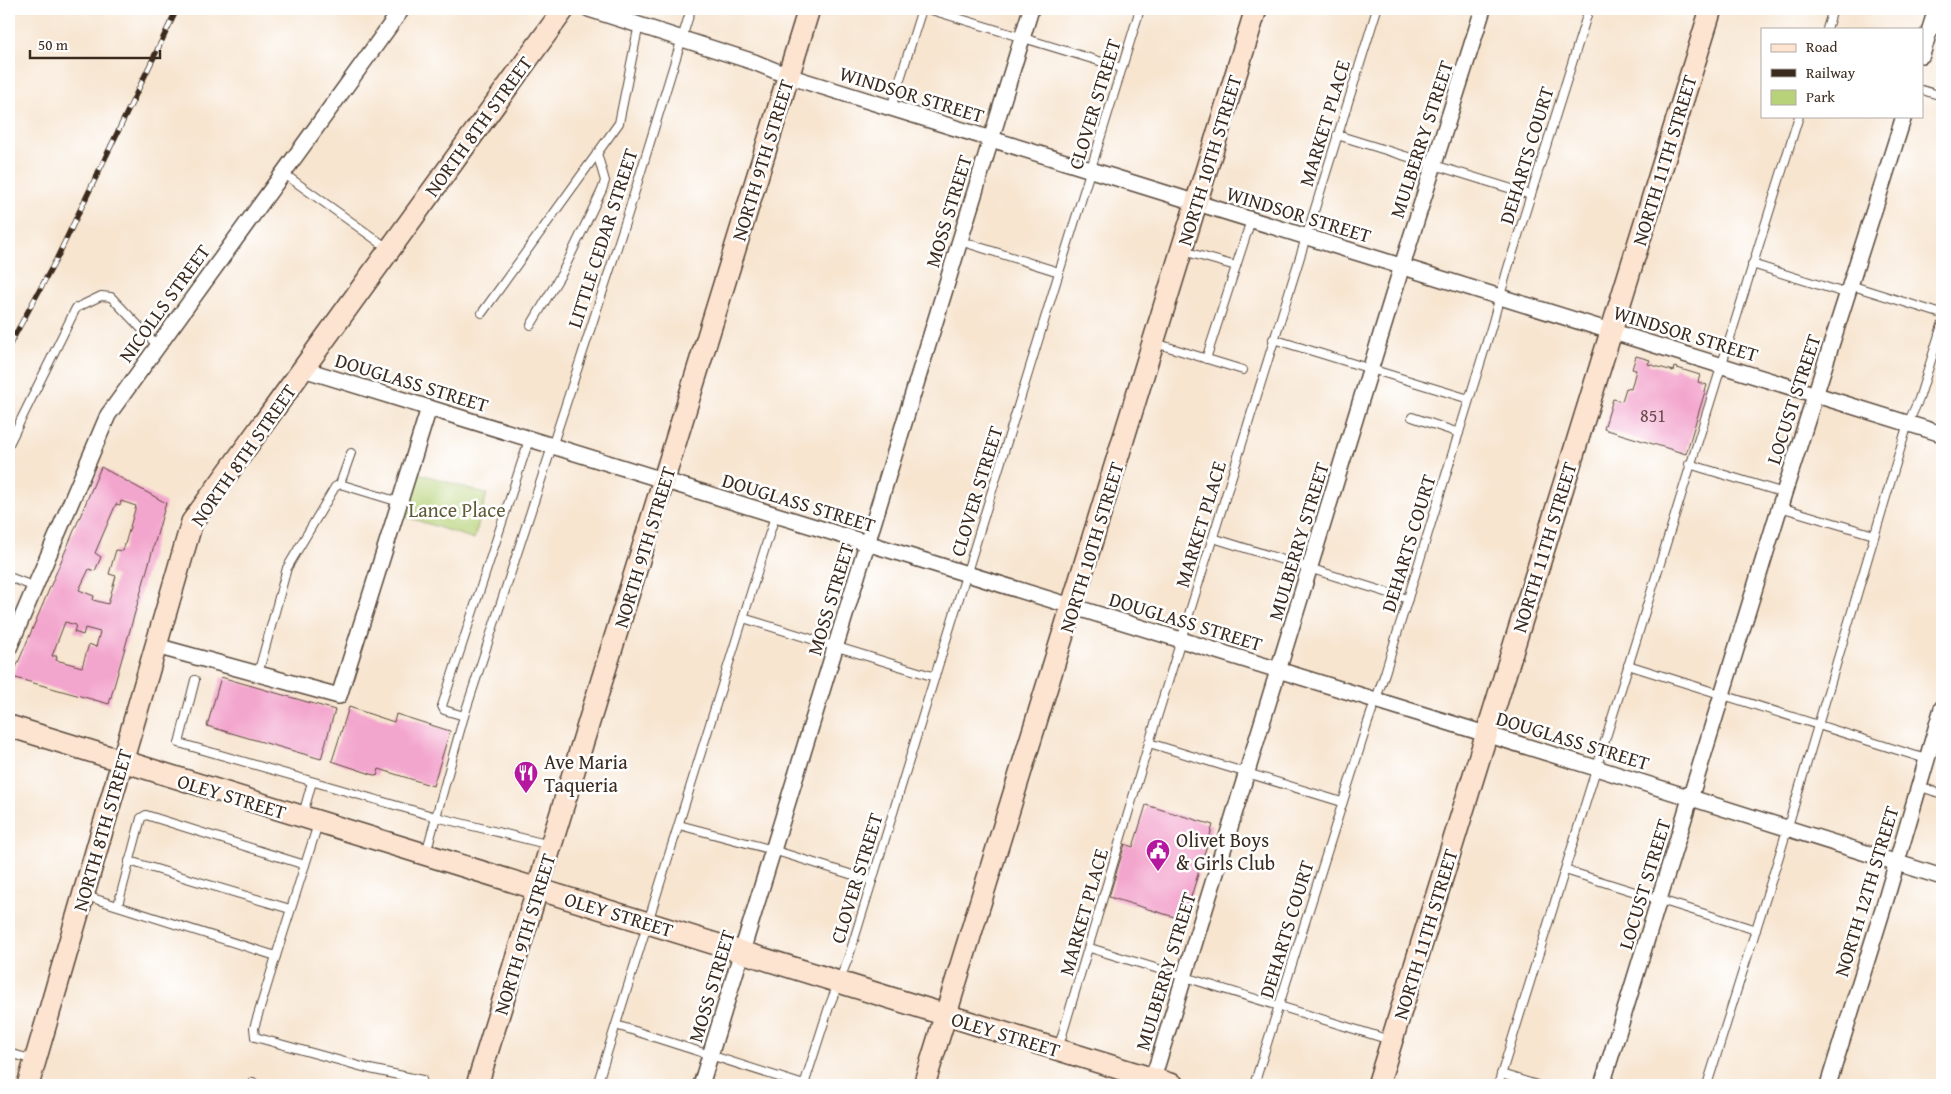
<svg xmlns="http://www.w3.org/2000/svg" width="1951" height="1094" font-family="'Gentium Book Plus',serif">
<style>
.green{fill:#b7d278;stroke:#797e4b}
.building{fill:#f3a6cd;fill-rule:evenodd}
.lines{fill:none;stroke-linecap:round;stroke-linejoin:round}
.lane-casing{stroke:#574639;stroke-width:10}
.street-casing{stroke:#574639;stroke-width:18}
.secondary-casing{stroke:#574639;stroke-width:24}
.lane{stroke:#fff;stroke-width:8}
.street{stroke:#fff;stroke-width:15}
.secondary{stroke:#fde4d1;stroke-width:21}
.rail-casing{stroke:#3b2a1e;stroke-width:5.5}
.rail{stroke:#fff;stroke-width:4;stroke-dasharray:11;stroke-linecap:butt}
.labels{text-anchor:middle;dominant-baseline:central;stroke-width:5;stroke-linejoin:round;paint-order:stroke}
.number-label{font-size:18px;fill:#69494a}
.street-label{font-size:20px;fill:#3b2a1e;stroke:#fff}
.park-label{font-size:20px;fill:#605c39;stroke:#fff}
.poi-label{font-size:20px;fill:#3b2a1e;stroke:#fff;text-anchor:start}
</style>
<rect width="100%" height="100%" fill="#fff"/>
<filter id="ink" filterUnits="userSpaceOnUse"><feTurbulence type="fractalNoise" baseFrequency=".02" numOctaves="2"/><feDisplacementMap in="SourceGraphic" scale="10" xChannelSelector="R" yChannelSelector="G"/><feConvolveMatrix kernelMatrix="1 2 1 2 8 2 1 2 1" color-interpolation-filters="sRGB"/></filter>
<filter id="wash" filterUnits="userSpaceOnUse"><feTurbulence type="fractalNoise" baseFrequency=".0096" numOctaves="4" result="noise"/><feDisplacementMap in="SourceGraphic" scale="20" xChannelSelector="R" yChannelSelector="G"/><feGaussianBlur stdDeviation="1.12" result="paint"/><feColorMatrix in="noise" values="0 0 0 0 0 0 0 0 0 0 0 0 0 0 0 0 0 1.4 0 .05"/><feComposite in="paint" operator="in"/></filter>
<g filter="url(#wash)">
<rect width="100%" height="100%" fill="#f7e5d0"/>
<!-- green -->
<polygon class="green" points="415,472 487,494 474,539 401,515"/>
<g id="blocks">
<!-- building -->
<g class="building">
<polygon points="1636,356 1650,360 1648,364 1673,371 1674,367 1700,375 1698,382 1707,385 1686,454 1604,429 1613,399 1622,401 1626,388 1631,389 1636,370 1632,369"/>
<path d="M101 467 166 503 109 704 12 677ZM121 501 136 506 123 551 116 550 109 574 116 576 108 604 93 600 94 596 79 590 89 569 95 571 101 557 95 553 116 504 120 505ZM65 622 76 625 74 632 83 635 85 628 100 632 96 647 89 644 82 667 56 660 57 656H52Z"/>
<polygon points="221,677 335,710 321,759 207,726"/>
<polygon points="349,707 394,722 396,714 450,731 433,786 379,769 377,776 332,761"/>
<polygon points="1146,805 1213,825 1184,920 1109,897 1125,844 1133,847"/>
</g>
</g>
</g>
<g filter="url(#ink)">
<use href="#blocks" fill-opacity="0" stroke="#574639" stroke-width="1"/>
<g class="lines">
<defs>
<g id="lane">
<polyline points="928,9 1122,68"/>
<polyline points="1827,29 1833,9"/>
<polyline points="1922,90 1942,96"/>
<polyline points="891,108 922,9"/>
<polyline points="1337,135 1531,195"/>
<polyline points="283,173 389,249"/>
<polyline points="960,241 1059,272"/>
<polyline points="1183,251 1236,266"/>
<polyline points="1752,264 1848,294"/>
<polyline points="1850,285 1942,314"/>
<polyline points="482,313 619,123 639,24"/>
<polyline points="531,325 562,273 602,190 605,181 597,153"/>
<polyline points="1273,339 1469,399"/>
<polyline points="1155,343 1243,370"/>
<polyline points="1206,359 1251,220"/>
<polyline points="1412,417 1459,433"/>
<polyline points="9,444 76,308 101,296 111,297 158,346"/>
<polyline points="1689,464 1784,493"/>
<polyline points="340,484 399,502"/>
<polyline points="1780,507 1874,535"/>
<polyline points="1213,538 1408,599"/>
<polyline points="9,577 35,587"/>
<polyline points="743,618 935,677"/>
<polyline points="1628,665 1926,759"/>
<polyline points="258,674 287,568 335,487 340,484 351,453"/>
<polyline points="195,680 179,743 436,817 550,845"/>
<polyline points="464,716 444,710 442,706 529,440"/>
<polyline points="1149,743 1342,802"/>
<polyline points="1918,786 1942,794"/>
<polyline points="303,814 312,782"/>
<polyline points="679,825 773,850 872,881"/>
<polyline points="426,853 464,716 627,217 691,9"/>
<polyline points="129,861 290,909"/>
<polyline points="1565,870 1756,930"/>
<polyline points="86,896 276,956 318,824"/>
<polyline points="118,905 141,818 146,815 305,865"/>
<polyline points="1090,948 1390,1040"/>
<polyline points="276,956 254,1028 255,1037 370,1069 422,1080"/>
<polyline points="616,1025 804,1085"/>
<polyline points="1058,1049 1149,743 1377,9"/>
<polyline points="9,1053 34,1060"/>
<polyline points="1501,1074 1537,1085"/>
<polyline points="252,1085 253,1082"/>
<polyline points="597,1085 775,516"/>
<polyline points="804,1085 829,1007 849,956 1140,9"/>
<polyline points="1254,1085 1367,725 1385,673 1492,325 1507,271 1589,9"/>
<polyline points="1498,1085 1799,116"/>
<polyline points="1707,1085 1780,853 1908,423 1919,399 1942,325"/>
</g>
<g id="street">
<polyline points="589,9 754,62 788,76 1942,434"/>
<polyline points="1922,55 1936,9"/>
<polyline points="303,369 1596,768 1942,877"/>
<polyline points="156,646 339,696 429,408"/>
<polyline points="9,648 108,415 402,9"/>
<polyline points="701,1085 1031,9"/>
<polyline points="1151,1085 1402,266 1483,9"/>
<polyline points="1602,1085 1784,493 1904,116"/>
<polyline points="1828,1085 1886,899 1942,708"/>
</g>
<g id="secondary">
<polyline points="9,726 1173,1085"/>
<polyline points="28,1085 192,522 564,9"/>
<polyline points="477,1085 809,9"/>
<polyline points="924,1085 1256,9"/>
<polyline points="1378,1085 1711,9"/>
</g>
</defs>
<!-- lane casing -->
<use href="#lane" class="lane-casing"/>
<!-- street casing -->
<use href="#street" class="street-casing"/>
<!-- secondary casing -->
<use href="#secondary" class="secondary-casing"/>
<!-- lane -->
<use href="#lane" class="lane"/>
<!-- street -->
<use href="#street" class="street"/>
<!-- secondary -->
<use href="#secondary" class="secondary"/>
<defs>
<polyline id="rail" points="9,346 56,260 177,9"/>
</defs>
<!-- rail casing -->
<use href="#rail" class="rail-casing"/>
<!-- rail -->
<use href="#rail" class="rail"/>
</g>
</g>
<!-- icons -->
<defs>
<symbol id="restaurant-pin" viewBox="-11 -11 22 30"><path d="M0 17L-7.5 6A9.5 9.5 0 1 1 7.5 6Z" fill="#b5179e" stroke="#fff"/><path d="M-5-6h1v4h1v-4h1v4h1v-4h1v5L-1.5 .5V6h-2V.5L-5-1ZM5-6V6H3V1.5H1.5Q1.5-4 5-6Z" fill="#fff"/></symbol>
<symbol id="civic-pin" viewBox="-11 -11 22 30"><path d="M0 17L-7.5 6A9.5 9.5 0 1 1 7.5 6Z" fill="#b5179e" stroke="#fff"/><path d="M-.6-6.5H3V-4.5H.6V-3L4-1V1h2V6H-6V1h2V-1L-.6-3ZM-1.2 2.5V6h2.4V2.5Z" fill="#fff"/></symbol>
</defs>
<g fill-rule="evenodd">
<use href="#restaurant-pin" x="512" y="759" width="28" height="38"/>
<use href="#civic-pin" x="1144" y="837" width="28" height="38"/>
</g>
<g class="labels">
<!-- number labels -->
<g class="number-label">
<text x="1653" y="415">851</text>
</g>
<!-- street labels -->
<g class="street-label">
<text transform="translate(912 94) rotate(17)">WINDSOR STREET</text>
<text transform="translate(1094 104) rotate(-73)">CLOVER STREET</text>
<text transform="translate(1324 123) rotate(-73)">MARKET PLACE</text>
<text transform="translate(478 126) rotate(-54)">NORTH 8TH STREET</text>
<text transform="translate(1421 139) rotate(-72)">MULBERRY STREET</text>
<text transform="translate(1526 155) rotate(-73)">DEHARTS COURT</text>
<text transform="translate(762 160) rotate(-73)">NORTH 9TH STREET</text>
<text transform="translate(1209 160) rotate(-73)">NORTH 10TH STREET</text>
<text transform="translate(1664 160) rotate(-73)">NORTH 11TH STREET</text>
<text transform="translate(948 211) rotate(-73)">MOSS STREET</text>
<text transform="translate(1299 214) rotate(17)">WINDSOR STREET</text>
<text transform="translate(602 238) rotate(-72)">LITTLE CEDAR STREET</text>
<text transform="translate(164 303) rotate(-54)">NICOLLS STREET</text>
<text transform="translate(1686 333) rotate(17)">WINDSOR STREET</text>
<text transform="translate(412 382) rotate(17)">DOUGLASS STREET</text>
<text transform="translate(1793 399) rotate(-72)">LOCUST STREET</text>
<text transform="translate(243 455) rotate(-55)">NORTH 8TH STREET</text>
<text transform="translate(976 491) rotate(-73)">CLOVER STREET</text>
<text transform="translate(799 502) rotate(17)">DOUGLASS STREET</text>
<text transform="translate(1200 524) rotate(-73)">MARKET PLACE</text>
<text transform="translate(1298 541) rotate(-73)">MULBERRY STREET</text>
<text transform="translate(1408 543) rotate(-73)">DEHARTS COURT</text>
<text transform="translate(644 547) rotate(-73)">NORTH 9TH STREET</text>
<text transform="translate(1091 547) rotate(-73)">NORTH 10TH STREET</text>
<text transform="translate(1544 547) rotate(-73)">NORTH 11TH STREET</text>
<text transform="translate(830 599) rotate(-73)">MOSS STREET</text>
<text transform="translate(1186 621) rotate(17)">DOUGLASS STREET</text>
<text transform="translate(1573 740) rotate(17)">DOUGLASS STREET</text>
<text transform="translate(232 796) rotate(17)">OLEY STREET</text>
<text transform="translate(102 830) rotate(-74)">NORTH 8TH STREET</text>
<text transform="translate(856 878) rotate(-73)">CLOVER STREET</text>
<text transform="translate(1644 884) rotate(-73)">LOCUST STREET</text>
<text transform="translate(1866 891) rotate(-73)">NORTH 12TH STREET</text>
<text transform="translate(1083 912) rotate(-74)">MARKET PLACE</text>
<text transform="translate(619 914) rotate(17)">OLEY STREET</text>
<text transform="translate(1286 929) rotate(-73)">DEHARTS COURT</text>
<text transform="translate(524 934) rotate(-73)">NORTH 9TH STREET</text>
<text transform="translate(1425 934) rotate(-73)">NORTH 11TH STREET</text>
<text transform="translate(1165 971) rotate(-73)">MULBERRY STREET</text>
<text transform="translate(711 986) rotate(-73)">MOSS STREET</text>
<text transform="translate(1006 1034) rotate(17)">OLEY STREET</text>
</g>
<!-- park labels -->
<g class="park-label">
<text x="457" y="509">Lance Place</text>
</g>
<!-- poi labels -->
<g class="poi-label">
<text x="544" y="761">Ave Maria<tspan x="544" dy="23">Taqueria</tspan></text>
<text x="1176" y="839">Olivet Boys<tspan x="1176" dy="23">&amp; Girls Club</tspan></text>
</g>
</g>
<!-- margin -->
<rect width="1951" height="1094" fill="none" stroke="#fff" stroke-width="30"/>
<!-- legend -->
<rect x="1761" y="28" width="162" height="90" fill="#ffffff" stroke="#b1aaa5"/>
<rect x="1771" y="44" width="25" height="8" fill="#fde4d1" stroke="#b1aaa5"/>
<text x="1806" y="52" font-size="15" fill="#3b2a1e">Road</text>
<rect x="1771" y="69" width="25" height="8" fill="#3b2a1e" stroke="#b1aaa5"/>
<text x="1806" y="78" font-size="15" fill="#3b2a1e">Railway</text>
<rect x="1771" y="90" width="25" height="15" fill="#b7d278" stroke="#b1aaa5"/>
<text x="1806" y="102" font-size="15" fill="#3b2a1e">Park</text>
<!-- scale -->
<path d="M30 50v8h130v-8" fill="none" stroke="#3b2a1e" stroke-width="2.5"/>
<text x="38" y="50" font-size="15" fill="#3b2a1e" stroke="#ffffff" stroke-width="4" paint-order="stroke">50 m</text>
</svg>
